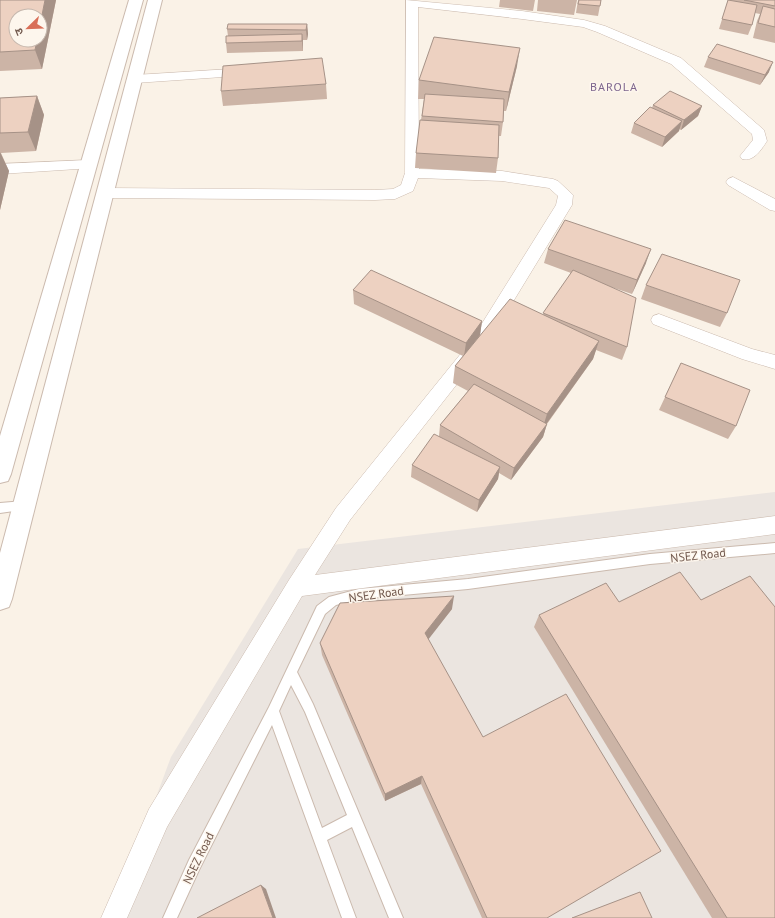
<svg xmlns="http://www.w3.org/2000/svg" width="775" height="918" font-family="'PT Sans','Noto Sans Devanagari',sans-serif">
<style>
.industrial{fill:#ebe5e0}
.lines{fill:none;stroke-linecap:round;stroke-linejoin:round}
.service-casing{stroke:#cbbaae;stroke-width:2}
.minor-casing{stroke:#cbbaae;stroke-width:1}
.tertiary-casing{stroke:#cbbaae;stroke-width:2}
.service{fill:#fff;fill-rule:evenodd}
.minor{fill:#fff;fill-rule:evenodd}
.tertiary{fill:#fff;fill-rule:evenodd}
.wall{fill:#ccb4a6}
.shaded-wall{fill:#a69287}
.building{fill:#edd1c1;stroke:#a69287}
.labels{text-anchor:middle;dominant-baseline:central;stroke-width:3;stroke-linejoin:round;paint-order:stroke}
.far-quarter-label{font-size:12px;letter-spacing:1px;fill:#7e668e;stroke:#fdf6ed}
.street-label{font-size:12px;fill:#72594e;stroke:#fdf6ed}
</style>
<rect width="100%" height="100%" fill="#faf2e7"/>
<!-- industrial -->
<polygon class="industrial" points="775,492 775,918 111,918 171,757 298,549"/>
<g class="lines">
<defs>
<g id="service">
<polygon points="24,501 28,503 29,506 28,509 0,513 0,503"/>
<path d="M775 543V553L650 564 468 589 359 599 336 605 325 614 297 672 313 704 403 918H389L352 827 327 840 356 918H342L272 725 199 870 177 918H163L189 860 269 707 317 606 329 597 359 589 468 579 650 554ZM291 685 305 712 347 815 322 828 279 711Z"/>
</g>
<g id="minor">
<path d="M406 0 522 11 584 20 605 26 681 58 764 130 767 141C761 150 754 162 742 159L740 156 753 140 752 134 671 64 597 32 583 27 522 19 418 7 419 169 502 171 553 179 558 181 573 195 572 205 483 351 350 520 315 575 775 516V534L302 596 167 827 127 918H101L149 809 289 580 336 508 471 341 556 205 558 196 549 188 502 181 418 178 413 191 395 199 375 200 105 198 100 196 98 193 100 190 105 188 375 190 393 189 401 185 405 173Z"/>
<polygon points="247,68 252,69 254,72 252,75 135,83 130,82 128,79 130,76 135,75"/>
<polygon points="88,160 93,162 95,165 93,168 0,174 0,164"/>
<polygon points="733,177 775,199 775,211 770,210 728,185 726,182 728,179"/>
<polygon points="659,314 752,349 775,355 775,369 742,359 653,324 651,320 653,316"/>
</g>
<g id="tertiary">
<polygon points="129,0 143,0 11,474 8,481 0,483 0,436"/>
<polygon points="148,0 162,0 12,599 9,607 0,610 0,553"/>
</g>
</defs>
<!-- service casing -->
<use href="#service" class="service-casing"/>
<!-- minor casing -->
<use href="#minor" class="minor-casing"/>
<!-- tertiary casing -->
<use href="#tertiary" class="tertiary-casing"/>
<!-- service -->
<use href="#service" class="service"/>
<!-- minor -->
<use href="#minor" class="minor"/>
<!-- tertiary -->
<use href="#tertiary" class="tertiary"/>
</g>
<!-- wall -->
<g class="wall">
<polygon points="0,0 56,0 42,69 0,71"/>
<polygon points="500,0 535,0 533,11 499,7"/>
<polygon points="538,0 577,0 574,15 537,11"/>
<polygon points="578,0 601,0 598,16 576,13"/>
<polygon points="728,0 775,0 775,43 753,38 757,21 760,14 755,13 752,25 748,35 719,29"/>
<polygon points="307,24 308,34 307,40 303,40 303,51 227,53 226,43 228,36 227,29"/>
<polygon points="708,57 769,72 760,85 704,67"/>
<polygon points="517,66 506,111 504,111 503,122 501,136 499,136 498,158 496,173 415,168 416,153 421,120 424,99 418,99 419,80"/>
<polygon points="326,84 327,99 223,106 221,91"/>
<polygon points="37,96 44,115 36,151 1,153 9,171 0,210 0,98"/>
<polygon points="653,105 702,106 698,116 681,130 679,129 679,131 662,147 631,133 634,123 652,108"/>
<polygon points="548,249 646,263 632,294 608,286 627,347 622,360 596,350 593,359 547,424 543,437 511,480 499,473 498,479 477,512 411,477 412,465 439,436 440,425 468,391 453,383 455,366 463,356 354,304 353,290 482,321 480,335 543,315 571,273 544,263"/>
<polygon points="646,285 727,313 720,327 641,299"/>
<polygon points="681,363 736,426 728,439 659,410"/>
<polygon points="701,600 775,918 712,918 534,627 539,615 619,602"/>
<polygon points="452,609 428,639 547,918 482,918 421,784 385,801 322,655 320,643"/>
</g>
<!-- shaded-wall -->
<g class="shaded-wall">
<polygon points="45,0 56,0 42,69 35,50 37,40 40,40 40,25"/>
<polygon points="307,24 308,34 307,40 306,30"/>
<polygon points="302,34 303,44 303,51 302,41"/>
<polygon points="520,48 517,66 506,111 509,92"/>
<polygon points="773,62 769,72 760,85 765,75"/>
<polygon points="37,96 44,115 36,151 28,132"/>
<polygon points="702,106 698,116 681,130 684,120"/>
<polygon points="682,121 679,131 662,147 665,137"/>
<polygon points="0,152 9,171 0,210"/>
<polygon points="651,249 646,263 632,294 637,280"/>
<polygon points="482,321 480,335 464,356 466,343"/>
<polygon points="599,341 593,359 542,430 547,414"/>
<polygon points="547,424 543,437 511,480 514,468"/>
<polygon points="500,467 498,479 477,512 479,500"/>
<polygon points="454,596 452,609 424,645 425,633"/>
<polygon points="422,776 421,784 385,801 385,794"/>
<polygon points="261,885 266,889 276,918 273,918"/>
</g>
<!-- building -->
<g class="building">
<polygon points="0,0 45,0 40,25 40,16 16,16 16,40 37,40 35,50 0,52"/>
<polygon points="579,0 601,0 600,6 578,4"/>
<polygon points="728,0 757,5 752,25 722,19"/>
<polygon points="744,0 775,0 775,6"/>
<polygon points="763,6 775,9 775,27 758,23"/>
<polygon points="228,24 307,24 306,30 227,29"/>
<polygon points="302,34 302,41 226,43 226,36"/>
<polygon points="434,37 520,48 509,92 419,80"/>
<polygon points="717,44 773,62 765,75 708,57"/>
<polygon points="322,58 326,84 221,91 223,66"/>
<polygon points="670,91 702,106 684,120 653,105"/>
<polygon points="425,94 504,99 503,122 422,116"/>
<polygon points="37,96 28,132 0,133 0,98"/>
<polygon points="650,107 682,121 665,137 634,123"/>
<polygon points="420,120 499,125 498,158 416,153"/>
<polygon points="565,220 651,249 637,280 548,249"/>
<polygon points="662,254 740,280 727,313 646,285"/>
<polygon points="371,270 482,321 466,343 353,290"/>
<polygon points="573,270 636,298 627,347 543,313"/>
<polygon points="510,299 599,341 547,414 455,366"/>
<polygon points="681,363 750,390 736,426 665,397"/>
<polygon points="474,384 547,424 514,468 440,425"/>
<polygon points="434,434 500,467 479,500 412,465"/>
<polygon points="680,572 701,600 750,576 775,607 775,918 727,918 539,615 606,583 619,602"/>
<polygon points="454,596 425,633 483,737 566,694 661,851 547,918 487,918 422,776 385,794 320,643 340,603"/>
<polygon points="261,885 273,918 197,918"/>
<polygon points="640,892 652,918 572,918"/>
</g>
<g class="labels">
<!-- far-quarter labels -->
<g class="far-quarter-label">
<text x="614" y="86">BAROLA</text>
</g>
<!-- street labels -->
<g class="street-label">
<text transform="translate(698 555) rotate(-6)">NSEZ Road</text>
<text transform="translate(376 594) rotate(-8)">NSEZ Road</text>
<text transform="translate(198 858) rotate(-64)">NSEZ Road</text>
</g>
</g>
<!-- north arrow -->
<g transform="translate(28 28) rotate(247)"><circle r="19" fill="#fdf6ed" stroke="#c5b7ad"/>
<path d="M0-3L7 15L0 10L-7 15Z" fill="#d96e57"/>
<text y="-6" font-size="11" font-weight="bold" text-anchor="middle" fill="#72594e">उ</text>
</g>
</svg>
